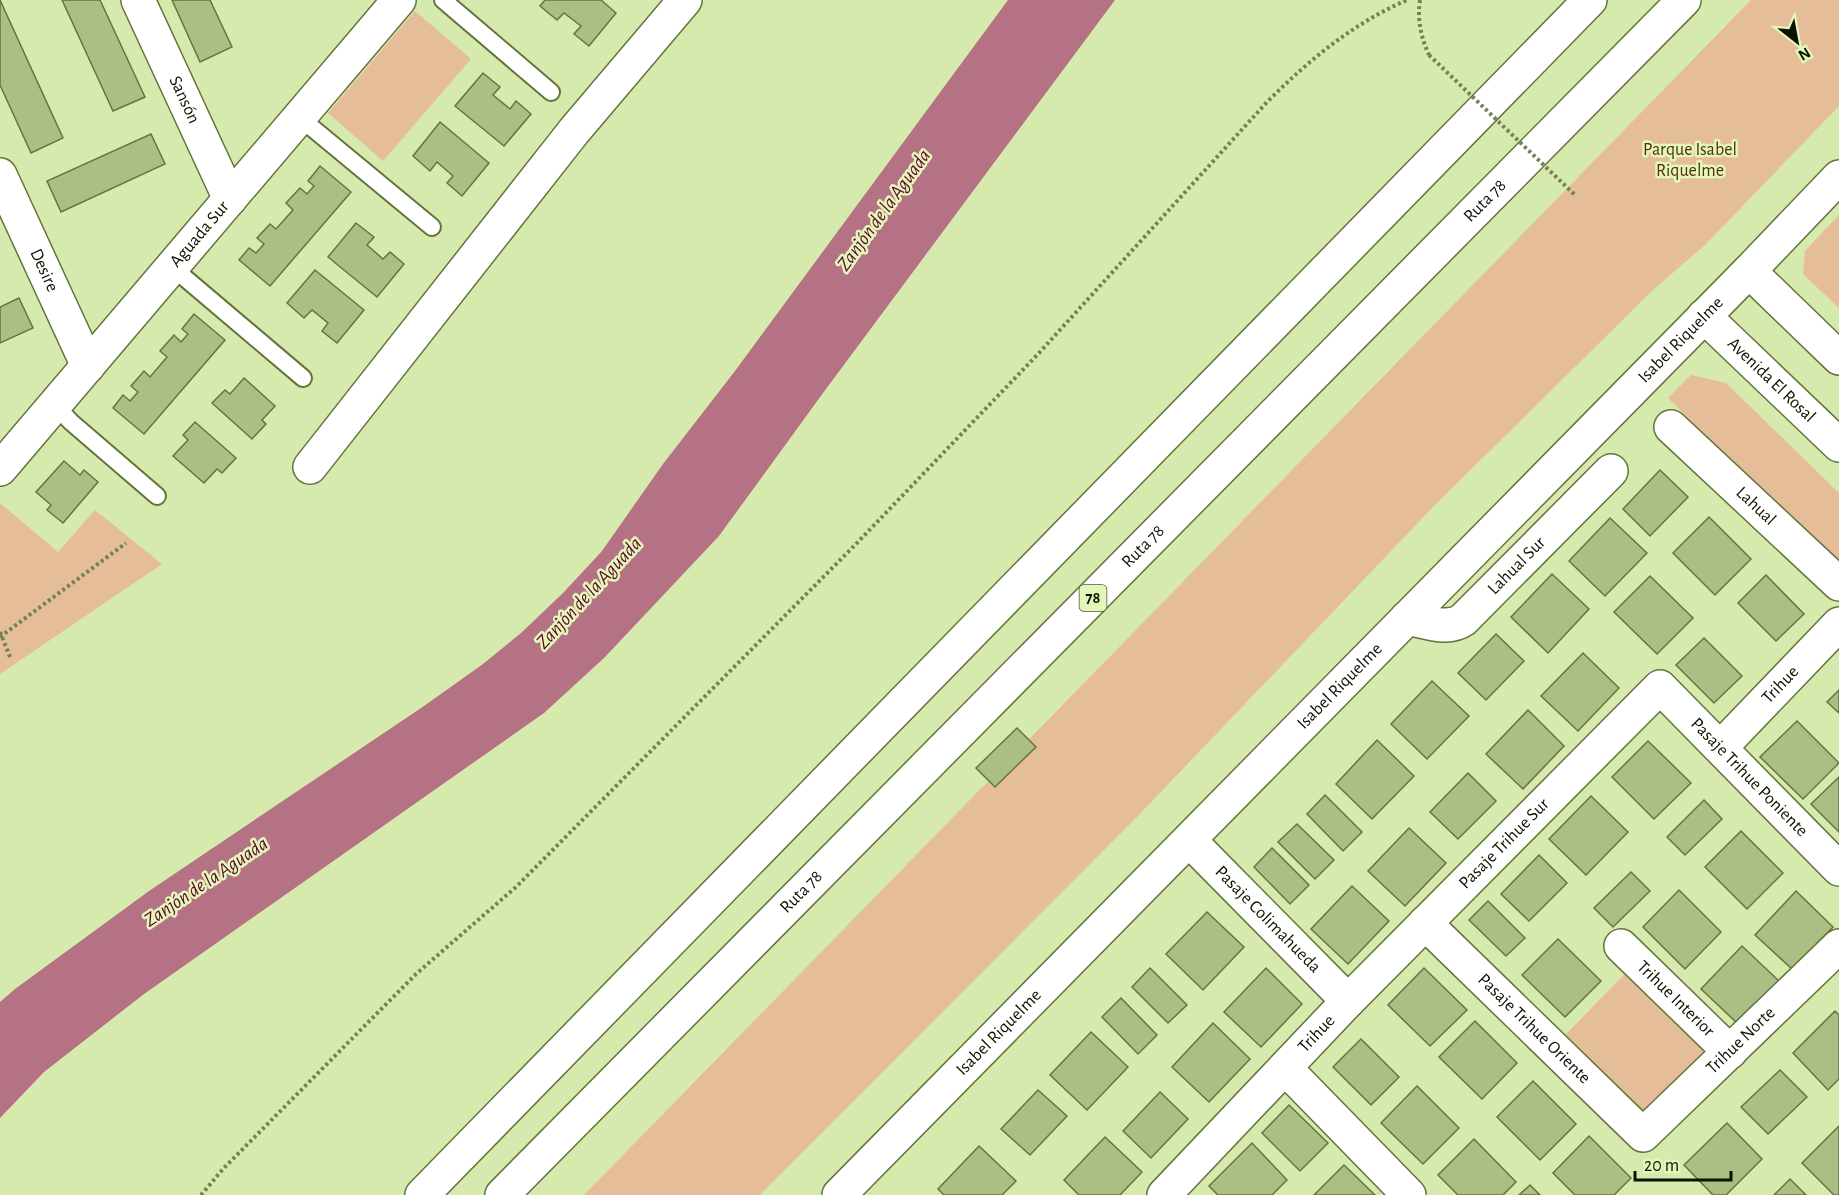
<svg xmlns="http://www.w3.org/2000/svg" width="1839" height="1195" font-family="'Alegreya Sans',sans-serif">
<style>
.green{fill:#e6bd99}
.water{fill:#b57284}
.building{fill:#abbe83;stroke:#65753d;stroke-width:1.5}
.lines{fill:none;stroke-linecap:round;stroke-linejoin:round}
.service-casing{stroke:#64743c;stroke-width:20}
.minor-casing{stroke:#64743c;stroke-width:36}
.motorway-casing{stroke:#64743c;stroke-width:36}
.path{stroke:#748058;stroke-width:4;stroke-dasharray:3 3;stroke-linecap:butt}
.service{stroke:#fff;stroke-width:16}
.minor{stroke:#fff;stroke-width:33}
.motorway{stroke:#fff;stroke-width:33}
.path-bridge{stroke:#748058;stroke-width:4;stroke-dasharray:3 3;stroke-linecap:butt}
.labels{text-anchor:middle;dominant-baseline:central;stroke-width:5;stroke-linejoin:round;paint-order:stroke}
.shield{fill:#e4f7ba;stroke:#4d5738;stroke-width:1.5}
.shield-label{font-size:16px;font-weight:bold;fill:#0c1200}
.street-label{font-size:18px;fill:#0c1200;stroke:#e4f7ba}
.park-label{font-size:18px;fill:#532f0a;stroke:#e4f7ba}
.water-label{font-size:20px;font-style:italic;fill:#5c062b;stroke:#e4f7ba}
</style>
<rect width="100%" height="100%" fill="#d7eaad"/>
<!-- green -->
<g class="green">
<polygon points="1751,0 1839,0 1839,106 1706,244 1653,290 1434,506 1135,819 760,1195 584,1195"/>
<polygon points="415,11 471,59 383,161 328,113"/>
<polygon points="1839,215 1839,308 1803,274 1805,251"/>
<polygon points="1691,375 1726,383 1839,493 1839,565 1668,398"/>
<polygon points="0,503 58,552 95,510 162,564 0,674"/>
<polygon points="1626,973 1705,1050 1644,1112 1565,1035"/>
</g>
<!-- water -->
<polygon class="water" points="1008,0 1115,0 823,393 719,536 604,658 544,713 144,994 44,1072 0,1118 0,1002 15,989 149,891 424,706 483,664 521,633 563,593 602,551 663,464 735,371"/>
<!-- building -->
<g class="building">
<polygon points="0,0 63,138 31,153 0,85"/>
<polygon points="62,0 100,0 145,97 113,111"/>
<polygon points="172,0 210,0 232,47 200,62"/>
<polygon points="545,0 601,0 616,13 589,46 574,34 581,26 564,13 557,20 540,6"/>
<polygon points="483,73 500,87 493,95 510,109 516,101 531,114 504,146 455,106"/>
<polygon points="440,122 489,163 462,196 447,183 453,176 437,162 430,171 413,156"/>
<polygon points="151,134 165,164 61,212 47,181"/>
<polygon points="320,166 351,192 270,286 239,260 249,248 256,253 264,244 257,238 270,224 276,229 293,210 286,203 300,188 307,194 314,186 308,181"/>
<polygon points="356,223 374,237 367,245 383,259 390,252 404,264 377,297 328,257"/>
<polygon points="315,270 364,310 337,343 322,331 328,323 312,310 304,318 287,303"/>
<polygon points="19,298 33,328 0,343 0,307"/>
<polygon points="194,314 225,340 144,434 113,408 123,395 130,401 138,392 131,386 144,371 150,377 167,357 160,351 174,335 181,342 188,334 182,329"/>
<polygon points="244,378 275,406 262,420 266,424 252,439 212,403 225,390 230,394"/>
<polygon points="195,422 236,458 222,473 217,469 204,483 173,456 188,440 183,435"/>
<polygon points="64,461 80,475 84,470 98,482 63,523 47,510 51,505 36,492"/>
<polygon points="1660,470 1688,497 1650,536 1623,509"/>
<polygon points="1709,517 1751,559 1715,595 1673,553"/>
<polygon points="1610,518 1647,553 1605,596 1569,561"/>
<polygon points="1552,574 1589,609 1548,653 1511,617"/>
<polygon points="1766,575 1804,614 1776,641 1738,603"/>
<polygon points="1650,576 1693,618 1657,654 1614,612"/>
<polygon points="1496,634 1524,661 1486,700 1458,673"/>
<polygon points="1704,638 1742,676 1714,703 1676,665"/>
<polygon points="1583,653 1619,688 1578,731 1541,696"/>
<polygon points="1432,681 1469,716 1427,759 1391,724"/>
<polygon points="1839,690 1839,713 1827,702"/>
<polygon points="1528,710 1564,746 1523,789 1486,754"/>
<polygon points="1797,721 1839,763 1803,799 1760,757"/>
<polygon points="1017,728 1036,747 995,787 976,768"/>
<polygon points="1377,740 1414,776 1372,819 1336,784"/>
<polygon points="1648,741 1691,783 1654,819 1612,777"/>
<polygon points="1468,773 1496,801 1458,839 1430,812"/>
<polygon points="1839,777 1839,832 1811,804"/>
<polygon points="1325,795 1362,832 1343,851 1307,814"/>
<polygon points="1591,796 1628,832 1586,875 1549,839"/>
<polygon points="1704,800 1722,819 1685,855 1667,837"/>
<polygon points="1297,824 1334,860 1315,879 1278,842"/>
<polygon points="1409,828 1446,863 1405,906 1368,871"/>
<polygon points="1741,831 1783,873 1747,909 1705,867"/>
<polygon points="1272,848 1309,885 1290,904 1254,867"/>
<polygon points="1539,855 1567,883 1529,921 1501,894"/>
<polygon points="1631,872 1650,891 1613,927 1594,908"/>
<polygon points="1352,886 1389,921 1348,964 1311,929"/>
<polygon points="1679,890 1721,932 1685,969 1643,927"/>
<polygon points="1796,891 1833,927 1792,969 1755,935"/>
<polygon points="1488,901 1525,938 1506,956 1469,920"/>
<polygon points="1207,912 1244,947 1203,990 1166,954"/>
<polygon points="1558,939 1601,981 1565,1017 1522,975"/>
<polygon points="1742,946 1779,981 1738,1024 1701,989"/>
<polygon points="1150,968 1187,1005 1168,1023 1132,987"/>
<polygon points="1266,968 1302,1004 1261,1047 1224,1012"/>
<polygon points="1424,968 1467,1010 1430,1046 1388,1005"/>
<polygon points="1121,998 1157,1035 1138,1054 1102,1017"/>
<polygon points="1835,1011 1839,1015 1839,1079 1828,1090 1793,1053"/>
<polygon points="1475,1021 1517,1063 1482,1099 1439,1057"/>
<polygon points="1213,1023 1250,1059 1209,1102 1172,1067"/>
<polygon points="1091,1032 1128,1067 1087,1110 1050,1075"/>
<polygon points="1361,1039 1399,1077 1371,1105 1333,1067"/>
<polygon points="1780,1070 1807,1097 1768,1134 1741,1107"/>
<polygon points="1533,1081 1576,1124 1540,1160 1497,1117"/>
<polygon points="1417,1086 1459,1128 1423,1164 1381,1123"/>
<polygon points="1038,1090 1067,1116 1030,1155 1001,1129"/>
<polygon points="1160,1092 1188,1119 1151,1158 1123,1131"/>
<polygon points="1289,1105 1328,1143 1300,1171 1262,1133"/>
<polygon points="1727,1123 1762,1159 1726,1195 1713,1195 1684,1165"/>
<polygon points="1839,1126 1839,1195 1834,1195 1802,1163"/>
<polygon points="1589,1136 1631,1178 1614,1195 1575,1195 1553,1173"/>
<polygon points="1105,1137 1142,1172 1120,1195 1079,1195 1064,1180"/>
<polygon points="1474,1139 1516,1182 1503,1195 1458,1195 1438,1175"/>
<polygon points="1252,1143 1287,1180 1272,1195 1218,1195 1209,1186"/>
<polygon points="979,1146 1016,1181 1002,1195 944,1195 938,1189"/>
<polygon points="1344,1165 1375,1195 1314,1195"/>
<polygon points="1790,1179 1806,1195 1774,1195"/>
<polygon points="1530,1185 1540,1195 1519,1195"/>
</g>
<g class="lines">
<defs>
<g id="service">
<polyline points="443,0 551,92"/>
<polyline points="299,117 432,227"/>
<polyline points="172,267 303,378"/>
<polyline points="55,405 71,422 157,496"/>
</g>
<g id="minor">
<path id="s1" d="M138 0 230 199"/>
<path id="s2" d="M0 175 88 366"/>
<polyline points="1749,271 1839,358"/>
<path id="s3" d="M1704 316 1839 445"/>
<path id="s4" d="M1671 427 1839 584"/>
<polyline points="310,467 574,131 685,0"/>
<path id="s5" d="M0 469 399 0"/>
<path id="s6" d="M1407 618C1424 621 1447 631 1463 620L1611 471"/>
<path id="s7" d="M1721 747 1839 624"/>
<path id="s8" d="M1189 840 1348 1001"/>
<path id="s9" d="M1425 923 1643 1135 1839 946"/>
<path id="s10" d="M1621 946 1730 1052"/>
<polyline points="1285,1068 1409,1195"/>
<path id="s11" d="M839 1195 1749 271 1839 177"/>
<path id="s12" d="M1164 1195 1348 1001 1660 687 1839 869"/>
</g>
<g id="motorway">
<polyline points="422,1195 1590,0"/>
<path id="s13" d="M502 1195 1684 0"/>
</g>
</defs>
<!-- service casing -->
<use href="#service" class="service-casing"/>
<!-- minor casing -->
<use href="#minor" class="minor-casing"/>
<!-- motorway casing -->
<use href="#motorway" class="motorway-casing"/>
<!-- path -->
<g class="path">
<path d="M1420 0C1417 20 1421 37 1429 55"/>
<polyline points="0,632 10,657"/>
<polyline points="0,637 126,543"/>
<path d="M201 1195 223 1169 416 974 516 887 857 543 1039 353 1267 102C1309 60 1352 24 1407 0"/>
</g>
<!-- service -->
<use href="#service" class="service"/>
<!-- minor -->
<use href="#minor" class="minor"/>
<!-- motorway -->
<use href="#motorway" class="motorway"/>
<!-- path-bridge -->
<polyline class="path-bridge" points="1429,55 1575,195"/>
</g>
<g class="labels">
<!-- shield labels -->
<rect class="shield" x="1079.5" y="585" width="27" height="26" rx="4.5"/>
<g class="shield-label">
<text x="1093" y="598">78</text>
</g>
<!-- street labels -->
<g class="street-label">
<text stroke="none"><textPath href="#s1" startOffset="110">Sansón</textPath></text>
<text stroke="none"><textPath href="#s13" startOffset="1398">Ruta 78</textPath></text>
<text stroke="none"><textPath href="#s5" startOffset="308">Aguada Sur</textPath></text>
<text stroke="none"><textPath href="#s2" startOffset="105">Desire</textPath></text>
<text stroke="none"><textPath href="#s11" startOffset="1200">Isabel Riquelme</textPath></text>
<text stroke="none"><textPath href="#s3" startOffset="93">Avenida El Rosal</textPath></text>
<text stroke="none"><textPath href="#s4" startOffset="116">Lahual</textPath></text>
<text stroke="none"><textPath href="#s13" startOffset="912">Ruta 78</textPath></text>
<text stroke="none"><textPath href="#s6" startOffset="134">Lahual Sur</textPath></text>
<text stroke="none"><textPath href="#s7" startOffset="86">Trihue</textPath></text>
<text stroke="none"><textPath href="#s11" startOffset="714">Isabel Riquelme</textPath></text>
<text stroke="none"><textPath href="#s12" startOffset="837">Pasaje Trihue Poniente</textPath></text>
<text stroke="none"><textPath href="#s12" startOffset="489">Pasaje Trihue Sur</textPath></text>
<text stroke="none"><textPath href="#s13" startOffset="426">Ruta 78</textPath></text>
<text stroke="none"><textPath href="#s8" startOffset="112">Pasaje Colimahueda</textPath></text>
<text stroke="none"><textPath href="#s10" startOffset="76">Trihue Interior</textPath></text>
<text stroke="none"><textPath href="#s9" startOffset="152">Pasaje Trihue Oriente</textPath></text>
<text stroke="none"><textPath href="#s11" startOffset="228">Isabel Riquelme</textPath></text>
<text stroke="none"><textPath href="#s12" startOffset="222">Trihue</textPath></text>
<text stroke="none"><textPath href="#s9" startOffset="440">Trihue Norte</textPath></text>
</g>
<!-- park labels -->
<g class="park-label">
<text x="1690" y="150">Parque Isabel<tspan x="1690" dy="21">Riquelme</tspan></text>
</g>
<!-- water labels -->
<g class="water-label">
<text transform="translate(884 210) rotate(-54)">Zanjón de la Aguada</text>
<text transform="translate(589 593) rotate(-47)">Zanjón de la Aguada</text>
<text transform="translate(206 882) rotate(-34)">Zanjón de la Aguada</text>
</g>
</g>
<!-- north arrow -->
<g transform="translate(1797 42) rotate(149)" stroke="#e4f7ba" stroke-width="4.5" paint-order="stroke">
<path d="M0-4.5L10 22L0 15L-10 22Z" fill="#0c1200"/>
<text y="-9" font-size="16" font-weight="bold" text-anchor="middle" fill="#0c1200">N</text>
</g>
<!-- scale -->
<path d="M1635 1171v9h96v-9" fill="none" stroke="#0c1200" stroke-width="3"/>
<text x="1644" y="1171" font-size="18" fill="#0c1200" stroke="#e4f7ba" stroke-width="4.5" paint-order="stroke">20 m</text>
</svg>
